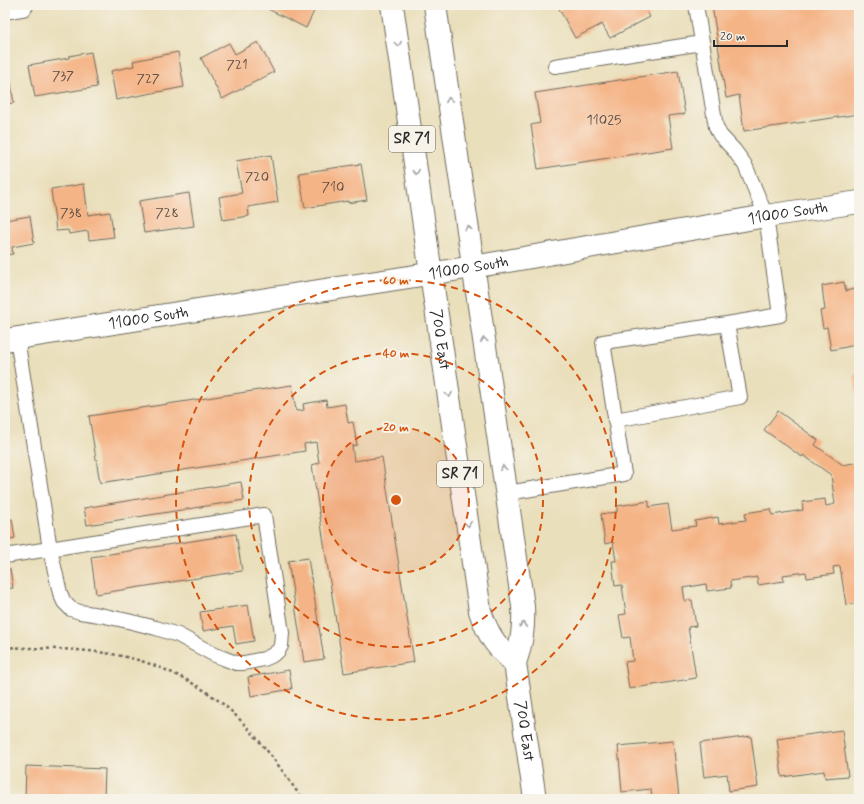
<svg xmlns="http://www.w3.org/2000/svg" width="864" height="804" font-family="Mynerve,sans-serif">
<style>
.building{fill:#f5b486}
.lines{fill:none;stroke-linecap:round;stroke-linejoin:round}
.lane-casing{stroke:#6e6a5d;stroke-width:16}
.street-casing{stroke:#6e6a5d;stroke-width:24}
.secondary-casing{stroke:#6e6a5d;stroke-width:24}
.primary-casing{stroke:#6e6a5d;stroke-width:24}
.path{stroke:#6e6a5d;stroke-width:2.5;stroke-dasharray:3 3;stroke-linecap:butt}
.lane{stroke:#fff;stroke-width:14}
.street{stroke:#fff;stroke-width:22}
.secondary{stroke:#fff;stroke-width:22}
.primary{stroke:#fff;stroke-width:22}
.oneway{stroke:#a0a0a0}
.ring{fill:none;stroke:#d5540f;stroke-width:2;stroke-dasharray:7 5}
.labels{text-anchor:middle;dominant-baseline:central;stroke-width:4;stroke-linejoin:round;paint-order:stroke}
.number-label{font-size:14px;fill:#5e4d42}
.shield{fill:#f7f3e8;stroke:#686764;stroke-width:1}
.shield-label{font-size:15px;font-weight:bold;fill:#2b2b2b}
.street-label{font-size:16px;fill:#2b2b2b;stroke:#f7f3e8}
.centre{fill:#d5540f;stroke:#f7f3e8;stroke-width:2}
.ring-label{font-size:12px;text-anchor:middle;font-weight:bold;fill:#d5540f;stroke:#f7f3e8;stroke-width:4;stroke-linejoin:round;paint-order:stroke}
</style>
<rect width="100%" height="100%" fill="#f7f3e8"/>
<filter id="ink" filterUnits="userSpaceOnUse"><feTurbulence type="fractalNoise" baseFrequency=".025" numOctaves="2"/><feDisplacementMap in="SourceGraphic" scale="8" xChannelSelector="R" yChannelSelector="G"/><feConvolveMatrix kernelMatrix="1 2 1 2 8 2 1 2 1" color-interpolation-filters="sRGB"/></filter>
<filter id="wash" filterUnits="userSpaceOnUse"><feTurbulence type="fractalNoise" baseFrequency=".012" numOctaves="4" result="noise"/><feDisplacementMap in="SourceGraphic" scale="16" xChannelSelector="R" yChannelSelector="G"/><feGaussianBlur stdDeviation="0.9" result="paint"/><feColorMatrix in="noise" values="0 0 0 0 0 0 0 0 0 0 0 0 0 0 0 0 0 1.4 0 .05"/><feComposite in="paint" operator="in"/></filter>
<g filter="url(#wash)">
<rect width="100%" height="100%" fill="#eadfbb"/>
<g id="blocks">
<!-- building -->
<g class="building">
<polygon points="270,5 317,5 306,28 268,9"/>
<polygon points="557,5 643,5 650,17 610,38 602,24 575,38"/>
<polygon points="712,5 859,5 859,114 744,131 739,95 726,98"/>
<polygon points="258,42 274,72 222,99 201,58 229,43 235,54"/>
<polygon points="91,52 97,87 35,97 29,65 69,58 69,56"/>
<polygon points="178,52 184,87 116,100 111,71 134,66 133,61"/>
<polygon points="5,66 8,66 14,103 5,104"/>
<polygon points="678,71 685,114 668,116 673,148 538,169 531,125 540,123 535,93"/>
<polygon points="271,155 278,202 248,207 249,216 223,220 219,197 242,193 236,161"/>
<polygon points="361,164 367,200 348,203 348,201 305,208 299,173"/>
<polygon points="84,184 88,215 110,212 114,237 89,240 88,231 69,234 68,230 56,231 51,189"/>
<polygon points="189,193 194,226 144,233 139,201"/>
<polygon points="30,216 34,243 12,247 13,254 5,255 5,220"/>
<polygon points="844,282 846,291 859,288 859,361 858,361 856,345 831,350 827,327 823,328 820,311 825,310 822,286"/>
<polygon points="854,375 859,375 859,394 856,394"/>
<polygon points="292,385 296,411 304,410 303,404 326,400 327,407 345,404 348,423 353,422 357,445 352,446 354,461 382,457 414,662 344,673 312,465 319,463 316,442 304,444 305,451 100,483 89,416"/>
<polygon points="778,411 818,440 815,445 843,465 859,462 859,603 846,605 840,566 833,567 834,574 807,578 806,572 783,575 784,581 758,585 757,577 730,581 731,588 707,591 706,584 683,588 685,601 692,600 696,626 688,627 696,678 629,689 625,662 633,661 630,637 623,638 619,615 626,614 622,585 615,586 612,561 616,561 613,542 605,544 601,514 617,512 617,506 649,501 649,507 668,504 672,529 696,526 695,521 718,517 719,524 746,520 745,513 771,509 772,515 803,510 802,502 825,499 826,506 835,504 831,475 803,455 802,457 764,430"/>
<polygon points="241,482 244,500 87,525 84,508"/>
<polygon points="12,519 15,538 5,540 5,520"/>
<polygon points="236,534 242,571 96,594 91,557"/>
<polygon points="308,558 324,659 304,662 288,561"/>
<polygon points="10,569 13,588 5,589 5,570"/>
<polygon points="248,605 254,641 236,644 233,626 203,631 200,612"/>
<polygon points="289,670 292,689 251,696 248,677"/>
<polygon points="842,730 848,776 825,778 824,771 782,777 777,739"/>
<polygon points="751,736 758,787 729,791 727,774 704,777 700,743"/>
<polygon points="673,741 679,798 652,799 651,789 622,792 618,746"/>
<polygon points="26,766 105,769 104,799 25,799"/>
</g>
</g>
</g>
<g filter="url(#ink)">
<use href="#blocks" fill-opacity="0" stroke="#6e6a5d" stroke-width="1"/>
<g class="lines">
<defs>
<g id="lane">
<polyline points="555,66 702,43"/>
<polyline points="615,420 740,397 727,324"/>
<polyline points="507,493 624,474 603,342 727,324 780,315 766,216 745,165 734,150 720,135 716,127 696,5"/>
<polyline points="5,556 264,515 282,633 281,646 278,651 271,656 264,659 244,663 236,663 215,655 178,635 156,628 128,621 100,615 80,612 71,609 64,602 60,593 50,549 17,338"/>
</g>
<polyline id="street" points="5,8 22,5"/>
<g id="secondary">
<path id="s1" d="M5 340 473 267 766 216 859 202"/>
</g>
<g id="primary">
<path id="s2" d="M392 5 480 611C488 635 495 646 515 663"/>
<path id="s3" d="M435 5 523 606C524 628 522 642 515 663L535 799"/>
</g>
</defs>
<!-- lane casing -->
<use href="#lane" class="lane-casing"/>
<!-- street casing -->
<use href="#street" class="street-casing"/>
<!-- secondary casing -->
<use href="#secondary" class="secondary-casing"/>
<!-- primary casing -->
<use href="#primary" class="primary-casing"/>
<!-- path -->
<path class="path" d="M5 647C40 649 76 648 111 654 154 661 197 681 230 710 256 734 282 769 302 799"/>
<!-- lane -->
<use href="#lane" class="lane"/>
<!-- street -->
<use href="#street" class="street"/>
<!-- secondary -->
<use href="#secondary" class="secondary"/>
<!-- primary -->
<use href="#primary" class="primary"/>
</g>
<!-- one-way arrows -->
<defs><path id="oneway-chevron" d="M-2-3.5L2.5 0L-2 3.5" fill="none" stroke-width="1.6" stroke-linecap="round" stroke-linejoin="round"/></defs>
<g class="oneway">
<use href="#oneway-chevron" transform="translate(398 44) rotate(82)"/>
<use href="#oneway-chevron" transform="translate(449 100) rotate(-98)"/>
<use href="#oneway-chevron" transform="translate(416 172) rotate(82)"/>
<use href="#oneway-chevron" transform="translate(468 228) rotate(-98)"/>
<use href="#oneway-chevron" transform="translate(484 340) rotate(-98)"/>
<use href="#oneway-chevron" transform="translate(449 395) rotate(82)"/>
<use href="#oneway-chevron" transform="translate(503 468) rotate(-98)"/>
<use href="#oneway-chevron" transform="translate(468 524) rotate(82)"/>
<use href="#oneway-chevron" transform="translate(523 625) rotate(-87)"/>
</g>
</g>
<!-- distance rings -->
<circle cx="396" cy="500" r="73" fill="#d5540f" fill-opacity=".12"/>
<g class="ring">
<circle cx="396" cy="500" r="73"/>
<circle cx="396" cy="500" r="147"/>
<circle cx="396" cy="500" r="220"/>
</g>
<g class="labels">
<!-- number labels -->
<g class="number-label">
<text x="237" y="65">721</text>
<text x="63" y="76">737</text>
<text x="148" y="79">727</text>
<text x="604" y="120">11025</text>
<text x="257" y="177">720</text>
<text x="333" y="187">710</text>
<text x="71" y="213">738</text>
<text x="167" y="213">728</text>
</g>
<!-- shield labels -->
<g class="shield">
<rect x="389" y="126" width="46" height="26" rx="3"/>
<rect x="437" y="461" width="46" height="26" rx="3"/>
</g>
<g class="shield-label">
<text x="412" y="139">SR 71</text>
<text x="460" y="474">SR 71</text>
</g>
<!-- street labels -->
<g class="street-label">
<text stroke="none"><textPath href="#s1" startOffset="793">11000 South</textPath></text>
<text stroke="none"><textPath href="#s1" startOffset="469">11000 South</textPath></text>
<text stroke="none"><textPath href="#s1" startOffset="145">11000 South</textPath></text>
<text stroke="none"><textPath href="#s2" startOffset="338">700 East</textPath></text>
<text stroke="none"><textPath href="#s3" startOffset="734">700 East</textPath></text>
</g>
</g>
<circle cx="396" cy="500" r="6" class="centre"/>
<g class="ring-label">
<text x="396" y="284">60 m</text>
<text x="396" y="357">40 m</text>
<text x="396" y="431">20 m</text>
</g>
<!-- margin -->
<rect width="864" height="804" fill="none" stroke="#f7f3e8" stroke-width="20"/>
<!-- scale -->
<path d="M714 40v6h73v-6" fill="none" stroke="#2b2b2b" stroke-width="2"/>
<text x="720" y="40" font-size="12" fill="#2b2b2b" stroke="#f7f3e8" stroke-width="3" paint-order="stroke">20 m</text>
</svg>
